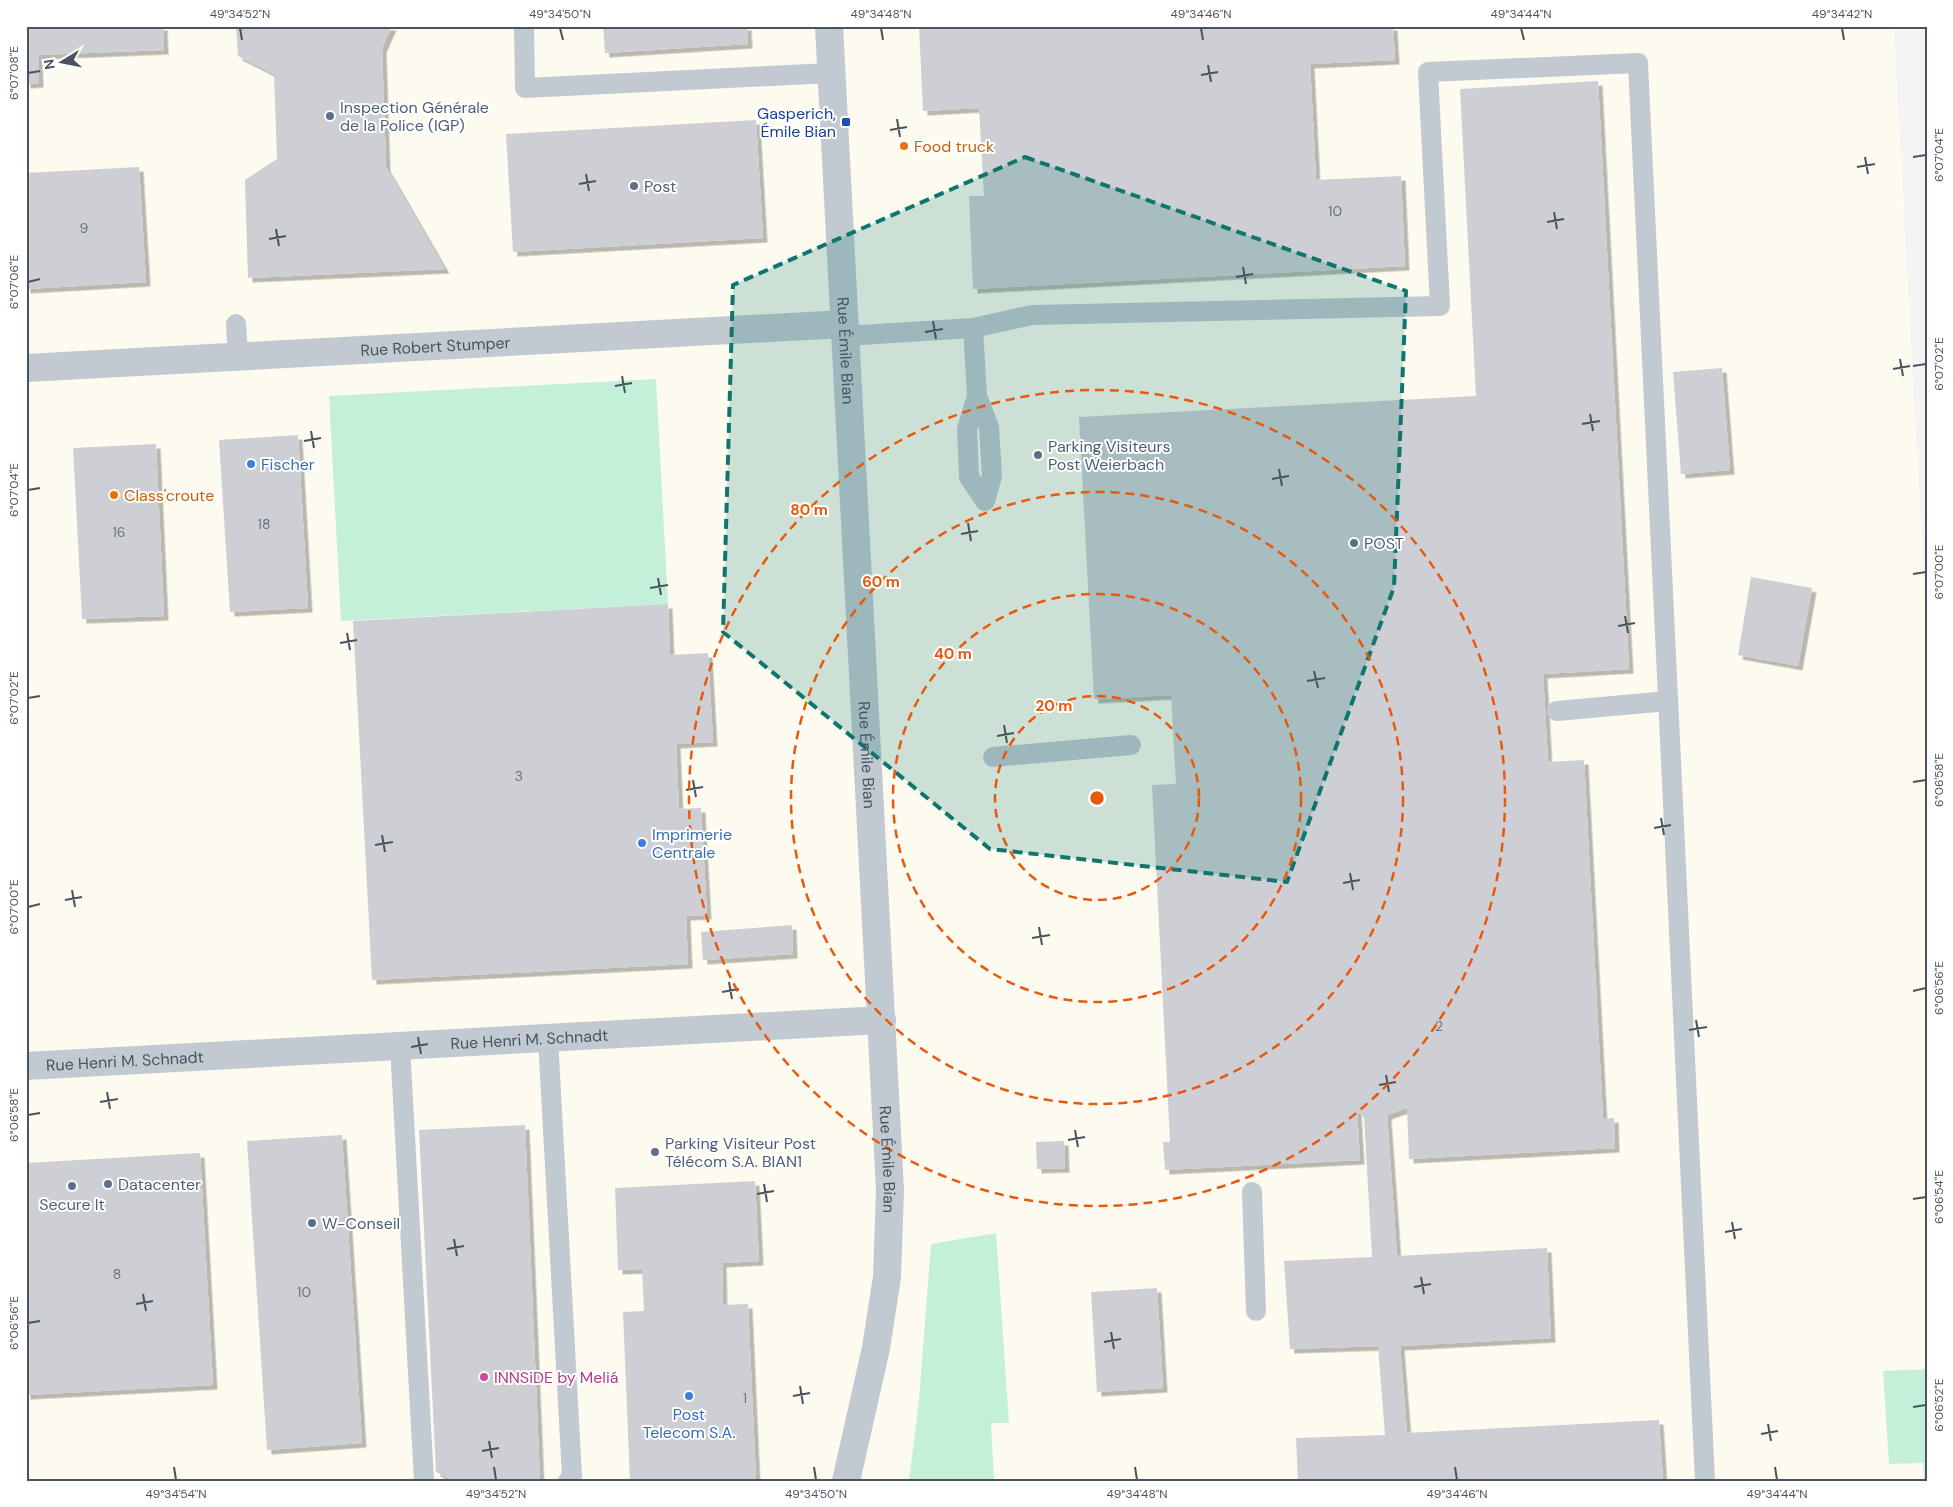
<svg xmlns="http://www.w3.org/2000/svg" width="1953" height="1507" font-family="'DM Sans',sans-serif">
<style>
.commercial{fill:#fdfaef}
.green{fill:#c4f0d9}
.building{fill:#cdcfd5;filter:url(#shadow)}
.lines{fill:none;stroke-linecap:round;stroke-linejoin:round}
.lane{stroke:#c1c9d1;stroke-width:20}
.street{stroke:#c1c9d1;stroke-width:28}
.marked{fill:#0f766e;fill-opacity:0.2;stroke:#0f766e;stroke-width:4;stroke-dasharray:10 6;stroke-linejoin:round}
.ticks{fill:none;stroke:#4a5460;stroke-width:2}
.ring{fill:none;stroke:#e8590c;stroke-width:2.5;stroke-dasharray:9 6}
.service-dot{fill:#5c6f8a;stroke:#fff;stroke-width:2}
.transit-dot{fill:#1a4fb4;stroke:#fff;stroke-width:2}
.food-dot{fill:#e8710a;stroke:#fff;stroke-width:2}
.shop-dot{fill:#3f7fe0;stroke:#fff;stroke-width:2}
.hotel-dot{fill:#d1479c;stroke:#fff;stroke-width:2}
.labels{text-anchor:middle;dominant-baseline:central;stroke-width:4;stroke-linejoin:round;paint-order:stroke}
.number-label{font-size:14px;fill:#6b737d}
.service-label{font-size:16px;fill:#4e5e75;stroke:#fff;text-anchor:start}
.transit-label{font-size:16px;fill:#164399;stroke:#fff;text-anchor:end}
.food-label{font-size:16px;fill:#c56008;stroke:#fff;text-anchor:start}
.street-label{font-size:16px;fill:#4a5460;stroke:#fff}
.shop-label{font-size:16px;fill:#366cbe;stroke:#fff;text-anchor:start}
.hotel-label{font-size:16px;fill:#b23c85;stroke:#fff;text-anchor:start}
.centre{fill:#e8590c;stroke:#fff;stroke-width:2.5}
.ring-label{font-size:15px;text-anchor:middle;font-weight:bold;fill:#e8590c;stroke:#fff;stroke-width:4;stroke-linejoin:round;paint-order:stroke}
.neatline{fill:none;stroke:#4a5460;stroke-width:2}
.ticks-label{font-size:12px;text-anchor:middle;fill:#4a5460}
</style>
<defs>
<filter id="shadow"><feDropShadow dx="4.5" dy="4.5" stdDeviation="0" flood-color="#0004"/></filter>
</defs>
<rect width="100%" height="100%" fill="#f5f3f3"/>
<!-- commercial -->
<polygon class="commercial" points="26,26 1894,26 1927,639 1927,1481 26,1481"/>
<!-- green -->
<g class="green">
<polygon points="656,379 668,604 341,621 329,396"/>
<polygon points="996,1233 1009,1423 991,1423 994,1481 909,1481 919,1400 931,1244"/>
<polygon points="1927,1369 1927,1481 1924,1481 1923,1463 1889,1464 1883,1371"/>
</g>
<!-- building -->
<g class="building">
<polygon points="26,26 163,26 164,50 38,55 39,83 26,84"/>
<polygon points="236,26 392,26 382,48 386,167 445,269 248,278 245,180 277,159 274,74 238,56"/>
<polygon points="603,26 747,26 748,44 605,53"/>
<polygon points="919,26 1393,26 1395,60 1310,64 1316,180 1401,176 1405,266 973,289 969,196 984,196 979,108 923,111"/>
<polygon points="1598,81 1629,669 1543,674 1548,762 1584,760 1603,1119 1614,1118 1615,1148 1409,1159 1407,1108 1387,1115 1397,1256 1547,1248 1551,1338 1400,1346 1407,1433 1659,1420 1663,1481 1298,1481 1296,1438 1385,1435 1378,1346 1290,1349 1284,1261 1372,1257 1364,1117 1357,1111 1360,1160 1165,1170 1163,1142 1170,1142 1152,785 1176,784 1171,695 1094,699 1079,417 1476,396 1460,89"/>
<polygon points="756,120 763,238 513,252 506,134"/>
<polygon points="139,167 146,282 26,289 26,173"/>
<polygon points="1722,368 1730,470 1681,474 1673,372"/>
<polygon points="298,435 308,608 230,612 219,440"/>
<polygon points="156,444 164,616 82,619 73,448"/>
<polygon points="1751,577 1812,588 1798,666 1738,655"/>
<polygon points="668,604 670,655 708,653 713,742 676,744 679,809 701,808 707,915 686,916 688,964 372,980 353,621"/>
<polygon points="792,925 793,954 703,960 701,932"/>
<polygon points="525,1125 540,1481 454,1481 436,1472 419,1130"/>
<polygon points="342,1135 362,1443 267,1450 247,1141"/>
<polygon points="1064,1141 1065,1168 1037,1169 1036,1142"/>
<polygon points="200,1153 213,1385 26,1395 26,1163"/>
<polygon points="755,1181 759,1261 722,1263 723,1305 748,1304 756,1481 630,1481 623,1312 644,1311 642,1269 618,1270 615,1188"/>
<polygon points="1157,1288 1163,1388 1097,1392 1091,1292"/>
</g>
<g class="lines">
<!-- lane -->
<g class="lane">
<polyline points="524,26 525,88 831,73"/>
<polyline points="236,324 238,356"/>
<polyline points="973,328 977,396 989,427 992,476 985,501 969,477 967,429 977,396"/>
<polyline points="845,336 973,328 1032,315 1440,306 1428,72 1638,63 1705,1481"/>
<polyline points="1557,711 1668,701"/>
<polyline points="993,757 1131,745"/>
<polyline points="548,1038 572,1476 568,1481"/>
<polyline points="400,1046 424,1481"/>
<polyline points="1252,1192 1256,1311"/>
</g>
<!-- street -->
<g class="street">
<path id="s1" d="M829 26 890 1190 887 1277 876 1348 846 1481"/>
<path id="s2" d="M26 368 844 324"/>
<path id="s3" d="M26 1066 882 1020"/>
</g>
</g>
<!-- marked area -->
<path class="marked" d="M1025 157 1406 291 1394 587 1287 882 990 849 723 632 733 285Z"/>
<!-- ticks -->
<path class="ticks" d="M240 28 242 40M560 28 563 40M881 28 883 40M1201 28 1203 40M1521 28 1524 40M1842 28 1844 40M1208 65 1211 82M28 73 40 71M1201 75 1218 72M897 119 900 137M890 130 907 127M1865 157 1868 174M1913 157 1926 155M1857 167 1875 164M586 174 589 191M579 184 596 181M1554 212 1557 229M1547 222 1564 219M276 229 279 246M269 239 286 236M1243 267 1246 284M1236 277 1253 274M28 282 40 279M933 321 936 339M925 332 943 329M1900 359 1903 376M1913 366 1926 364M1893 369 1910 366M622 376 625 393M615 386 632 383M1590 414 1593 431M1582 424 1600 421M311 431 314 448M304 441 321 438M1279 469 1282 486M1272 479 1289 476M28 490 40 488M968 523 971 541M961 534 978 531M1913 574 1926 572M658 578 661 595M650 588 668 585M1625 616 1628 633M1618 626 1635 623M347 633 350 650M340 643 357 640M1314 671 1318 688M1307 681 1325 678M28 698 40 696M1004 725 1007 743M997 736 1014 733M693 780 696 797M1913 782 1926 780M686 790 703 787M1661 818 1664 835M1654 828 1671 825M382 835 385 852M375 845 393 842M1350 873 1353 890M1343 883 1360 880M72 890 75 907M65 900 82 897M28 907 40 904M1039 927 1042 945M1032 938 1050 935M729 982 732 999M1913 991 1926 988M722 992 739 989M1696 1020 1699 1037M1689 1030 1707 1027M418 1037 421 1054M411 1047 428 1044M1386 1075 1389 1092M1379 1085 1396 1082M107 1092 110 1109M100 1102 118 1099M28 1115 40 1113M1075 1130 1078 1147M1068 1140 1085 1137M764 1184 767 1202M757 1194 774 1191M1913 1199 1926 1197M1732 1222 1735 1239M1725 1232 1742 1229M454 1239 457 1256M447 1249 464 1246M1421 1277 1424 1294M1414 1287 1431 1284M143 1294 146 1311M136 1304 153 1301M28 1323 40 1321M1111 1332 1114 1349M1104 1342 1121 1339M800 1386 803 1404M793 1396 810 1393M1913 1407 1926 1405M1768 1424 1771 1441M1761 1434 1778 1431M489 1441 492 1458M482 1451 499 1448M174 1467 176 1480M494 1467 496 1480M814 1467 816 1480M1135 1467 1137 1480M1455 1467 1457 1480M1775 1467 1777 1480"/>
<!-- distance rings -->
<g class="ring">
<circle cx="1097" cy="798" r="102"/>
<circle cx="1097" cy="798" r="204"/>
<circle cx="1097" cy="798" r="306"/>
<circle cx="1097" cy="798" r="408"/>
</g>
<!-- markers -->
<g class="service-dot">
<circle cx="330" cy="116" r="5"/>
<circle cx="634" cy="186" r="5"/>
<circle cx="1038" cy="455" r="5"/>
<circle cx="1354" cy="543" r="5"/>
<circle cx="655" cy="1152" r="5"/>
<circle cx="108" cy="1184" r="5"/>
<circle cx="72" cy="1186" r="5"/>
<circle cx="312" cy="1223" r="5"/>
</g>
<rect class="transit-dot" x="841" y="117" width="10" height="10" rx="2.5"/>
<g class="food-dot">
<circle cx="904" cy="146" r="5"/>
<circle cx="114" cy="495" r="5"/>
</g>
<g class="shop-dot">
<circle cx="251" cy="464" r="5"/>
<circle cx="642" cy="843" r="5"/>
<circle cx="689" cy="1396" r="5"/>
</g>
<circle class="hotel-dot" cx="484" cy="1377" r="5"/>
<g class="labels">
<!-- number labels -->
<g class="number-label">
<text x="1335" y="211">10</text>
<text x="84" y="228">9</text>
<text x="264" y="524">18</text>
<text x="119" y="532">16</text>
<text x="519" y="776">3</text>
<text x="1439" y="1026">2</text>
<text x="117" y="1274">8</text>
<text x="304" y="1292">10</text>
<text x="745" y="1398">1</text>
</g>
<!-- service labels -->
<g class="service-label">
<text x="340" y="107">Inspection Générale<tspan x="340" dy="18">de la Police (IGP)</tspan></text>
<text x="644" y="186">Post</text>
<text x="1048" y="446">Parking Visiteurs<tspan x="1048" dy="18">Post Weierbach</tspan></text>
<text x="1364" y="543">POST</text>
<text x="665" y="1143">Parking Visiteur Post<tspan x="665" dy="18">Télécom S.A. BIAN1</tspan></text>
<text x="118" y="1184">Datacenter</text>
<text x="72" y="1204" text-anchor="middle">Secure It</text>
<text x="322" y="1223">W-Conseil</text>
</g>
<!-- transit labels -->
<g class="transit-label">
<text x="836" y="113">Gasperich,<tspan x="836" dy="18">Émile Bian</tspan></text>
</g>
<!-- food labels -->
<g class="food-label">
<text x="914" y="146">Food truck</text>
<text x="124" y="495">Class'croute</text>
</g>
<!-- street labels -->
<g class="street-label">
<text stroke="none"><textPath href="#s2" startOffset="410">Rue Robert Stumper</textPath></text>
<text stroke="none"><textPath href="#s1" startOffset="325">Rue Émile Bian</textPath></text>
<text stroke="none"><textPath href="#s1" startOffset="730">Rue Émile Bian</textPath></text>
<text stroke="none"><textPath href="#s3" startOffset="504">Rue Henri M. Schnadt</textPath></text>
<text stroke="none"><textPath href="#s3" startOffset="99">Rue Henri M. Schnadt</textPath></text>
<text stroke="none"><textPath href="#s1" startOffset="1135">Rue Émile Bian</textPath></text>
</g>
<!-- shop labels -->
<g class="shop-label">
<text x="261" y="464">Fischer</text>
<text x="652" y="834">Imprimerie<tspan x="652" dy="18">Centrale</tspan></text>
<text x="689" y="1414" text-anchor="middle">Post<tspan x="689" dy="18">Telecom S.A.</tspan></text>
</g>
<!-- hotel labels -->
<g class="hotel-label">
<text x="494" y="1377">INNSiDE by Meliá</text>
</g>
</g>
<circle cx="1097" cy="798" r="8" class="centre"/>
<g class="ring-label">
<text x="809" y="515">80 m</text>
<text x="881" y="587">60 m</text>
<text x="953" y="659">40 m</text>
<text x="1054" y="711">20 m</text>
</g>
<!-- border -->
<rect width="1953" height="1507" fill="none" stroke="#ffffff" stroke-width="55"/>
<!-- north arrow -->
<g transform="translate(62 62) rotate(260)" stroke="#ffffff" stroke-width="4" paint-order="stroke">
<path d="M0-4L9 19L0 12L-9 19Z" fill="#4a5460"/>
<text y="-8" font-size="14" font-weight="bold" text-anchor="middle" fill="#4a5460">N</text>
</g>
<rect x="28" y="28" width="1898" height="1452" class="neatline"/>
<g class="ticks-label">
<text x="240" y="18">49°34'52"N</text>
<text x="560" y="18">49°34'50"N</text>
<text x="881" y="18">49°34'48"N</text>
<text x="1201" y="18">49°34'46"N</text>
<text x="1521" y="18">49°34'44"N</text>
<text x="1842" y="18">49°34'42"N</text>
<text transform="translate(14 73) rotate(-90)" y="4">6°07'08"E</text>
<text transform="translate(1939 155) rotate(-90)" y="4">6°07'04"E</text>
<text transform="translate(14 282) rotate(-90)" y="4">6°07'06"E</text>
<text transform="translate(1939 364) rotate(-90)" y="4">6°07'02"E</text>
<text transform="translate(14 490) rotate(-90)" y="4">6°07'04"E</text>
<text transform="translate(1939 572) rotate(-90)" y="4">6°07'00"E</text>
<text transform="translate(14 698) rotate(-90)" y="4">6°07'02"E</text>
<text transform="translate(1939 780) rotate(-90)" y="4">6°06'58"E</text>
<text transform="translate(14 907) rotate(-90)" y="4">6°07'00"E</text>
<text transform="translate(1939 988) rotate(-90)" y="4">6°06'56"E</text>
<text transform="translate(14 1115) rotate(-90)" y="4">6°06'58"E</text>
<text transform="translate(1939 1197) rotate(-90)" y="4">6°06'54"E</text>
<text transform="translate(14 1323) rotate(-90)" y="4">6°06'56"E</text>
<text transform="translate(1939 1405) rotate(-90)" y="4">6°06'52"E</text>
<text x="176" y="1498">49°34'54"N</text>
<text x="496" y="1498">49°34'52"N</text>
<text x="816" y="1498">49°34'50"N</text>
<text x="1137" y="1498">49°34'48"N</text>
<text x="1457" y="1498">49°34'46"N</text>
<text x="1777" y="1498">49°34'44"N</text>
</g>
</svg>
